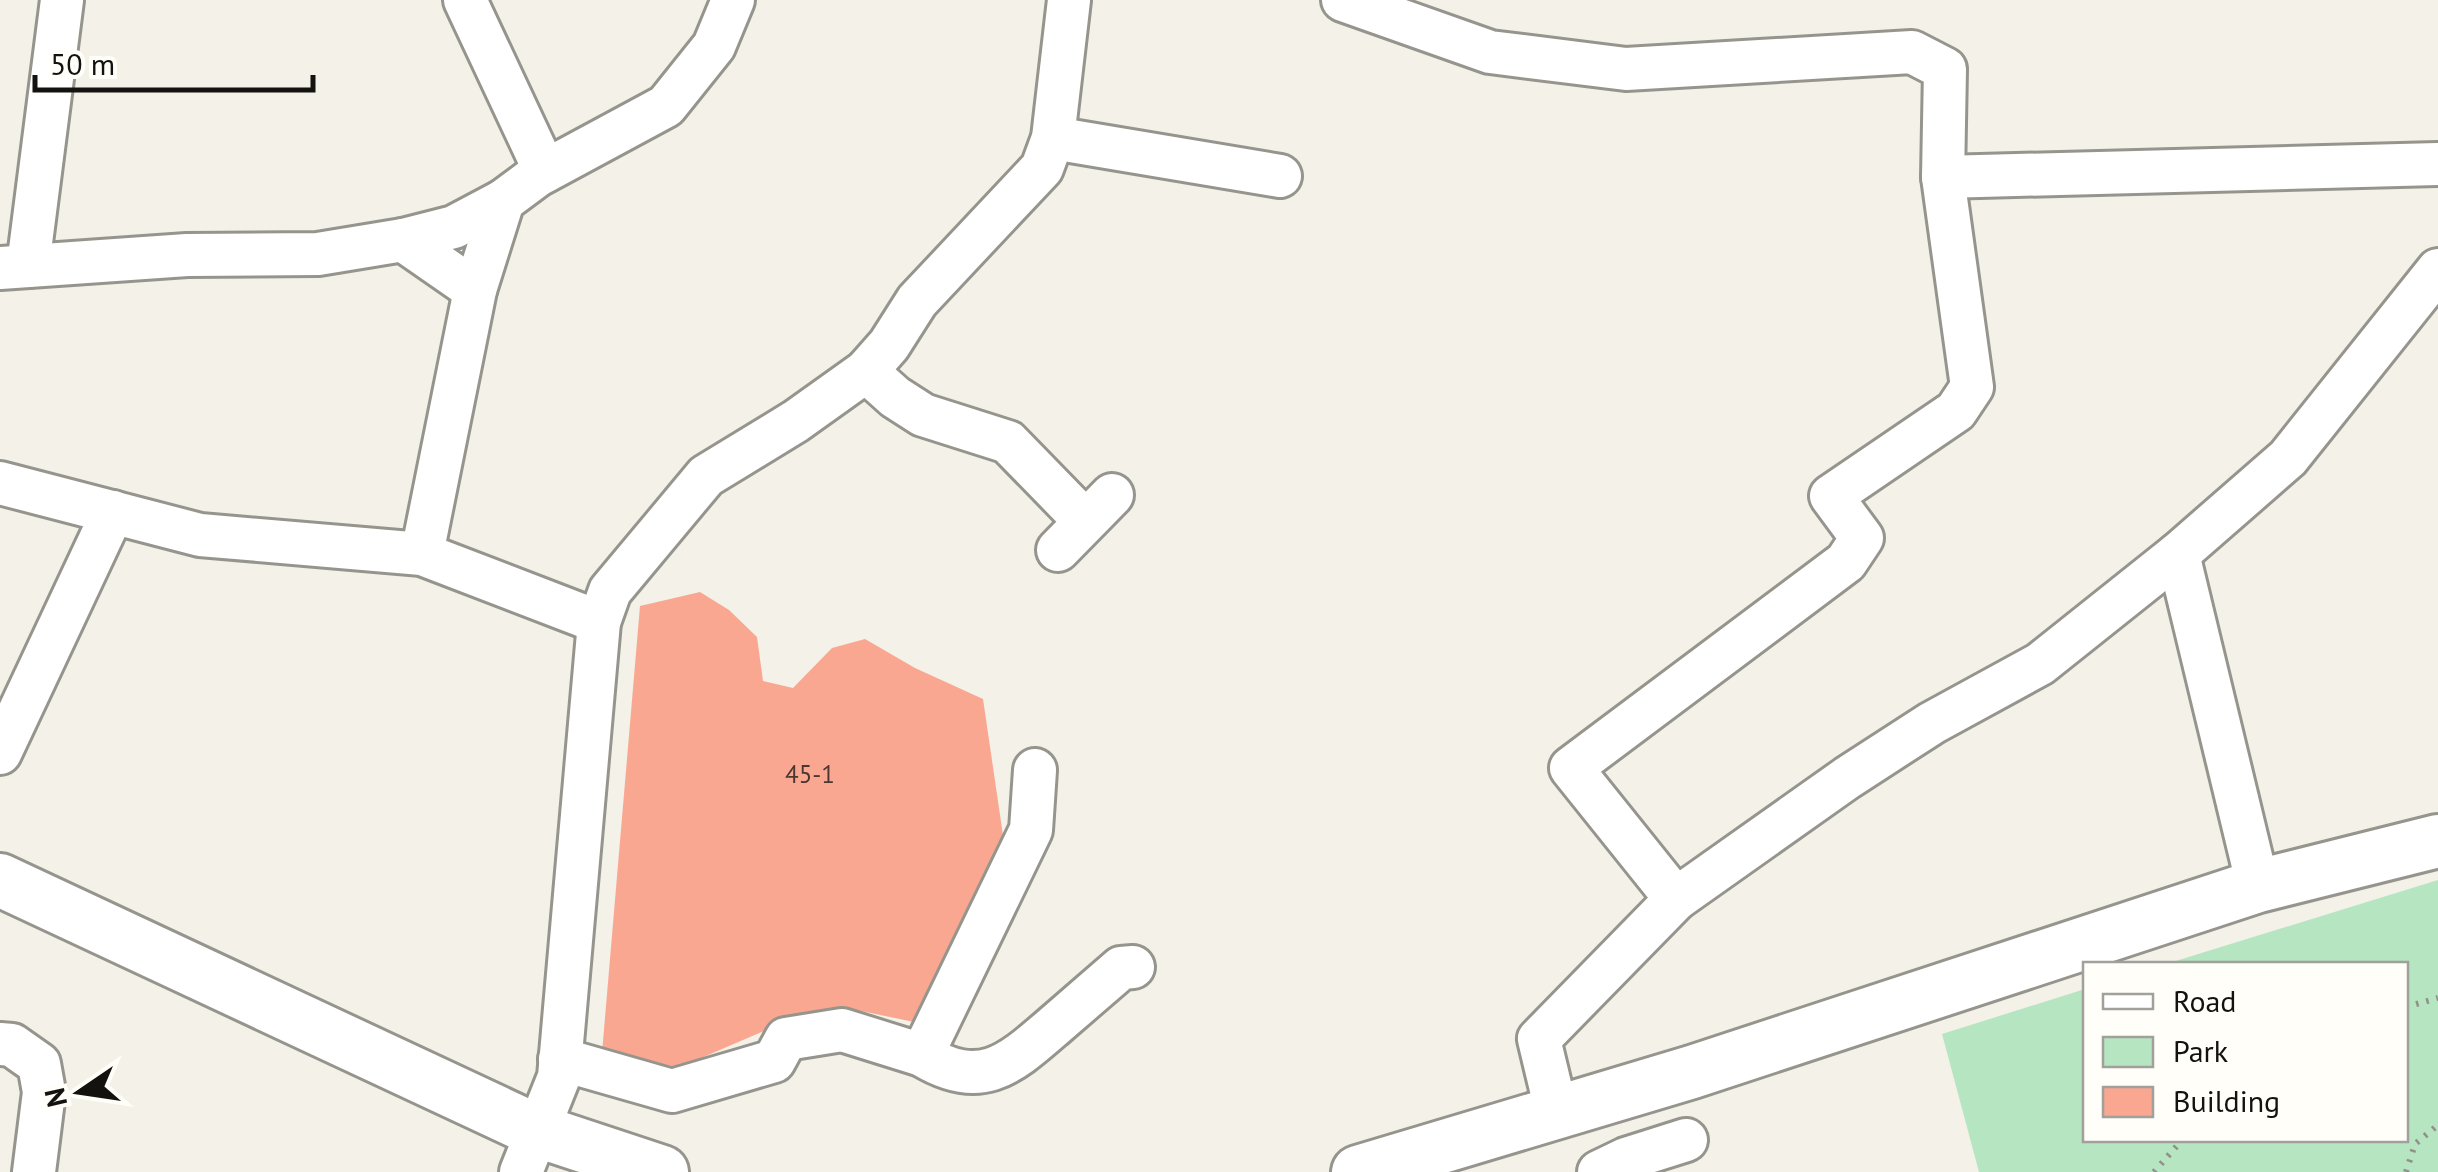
<svg xmlns="http://www.w3.org/2000/svg" width="2438" height="1172" font-family="'PT Sans',sans-serif">
<style>
.green{fill:#b6e5c1}
.building{fill:#f9a791}
.lines{fill:none;stroke-linecap:round;stroke-linejoin:round}
.minor-casing{stroke:#96958d;stroke-width:48}
.tertiary-casing{stroke:#96958d;stroke-width:58}
.path{stroke:#919089;stroke-width:6;stroke-dasharray:2.5 8;stroke-linecap:butt}
.minor{stroke:#fff;stroke-width:42}
.tertiary{stroke:#fff;stroke-width:52}
.labels{text-anchor:middle;dominant-baseline:central;stroke-width:8;stroke-linejoin:round;paint-order:stroke}
.number-label{font-size:25px;fill:#4c3730}
</style>
<rect width="100%" height="100%" fill="#f3f1e8"/>
<!-- green -->
<polygon class="green" points="2438,880 2438,1172 1979,1172 1942,1034 2085,989 2086,1140 2406,1140 2406,964 2166,964"/>
<!-- building -->
<polygon class="building" points="700,592 729,610 757,637 763,681 793,688 832,648 865,639 915,668 983,699 1005,849 914,1022 842,1007 792,1019 673,1070 602,1053 640,606"/>
<g class="lines">
<defs>
<g id="minor">
<polyline points="465,0 545,171"/>
<polyline points="1343,0 1490,52 1626,69 1912,52 1945,69 1943,177 1972,387 1956,411 1831,496 1862,538 1846,562 1571,768 1676,899"/>
<polyline points="1053,138 1280,176"/>
<polyline points="1943,177 2438,164"/>
<polyline points="403,240 454,227 503,201"/>
<polyline points="28,266 62,0"/>
<polyline points="0,268 187,255 318,254 403,240 475,290"/>
<polyline points="866,371 895,397 923,415 1008,442 1085,521"/>
<polyline points="0,483 200,535 422,554 599,622"/>
<polyline points="1058,550 1112,495"/>
<polyline points="422,554 475,290 503,201 538,175 666,106 714,46 733,0"/>
<polyline points="2178,554 2258,886"/>
<polyline points="0,753 113,512"/>
<polyline points="0,1044 12,1045 39,1064 44,1092 34,1172"/>
<path d="M922 1055C981 1091 1009 1065 1054 1026 1077 1006 1099 987 1121 968L1133 967"/>
<polyline points="560,1059 672,1091 774,1061 786,1039 842,1030 922,1055 1031,830 1035,770"/>
<polyline points="1557,1114 1539,1039 1676,899 1847,778 1932,723 2040,664 2178,554 2288,458 2438,270"/>
<polyline points="521,1172 559,1077 599,622 610,591 706,476 796,421 866,371 889,345 917,301 1042,168 1053,138 1069,0"/>
<polyline points="1599,1172 1626,1159 1686,1140"/>
</g>
<g id="tertiary">
<polyline points="0,880 535,1130 662,1172"/>
<polyline points="1358,1172 1692,1072 2258,886 2438,841"/>
</g>
</defs>
<!-- minor casing -->
<use href="#minor" class="minor-casing"/>
<!-- tertiary casing -->
<use href="#tertiary" class="tertiary-casing"/>
<!-- path -->
<g class="path">
<polyline points="2406,1007 2438,998"/>
<polyline points="2154,1172 2182,1140"/>
<polyline points="2406,1172 2415,1144 2438,1125"/>
</g>
<!-- minor -->
<use href="#minor" class="minor"/>
<!-- tertiary -->
<use href="#tertiary" class="tertiary"/>
</g>
<g class="labels">
<!-- number labels -->
<g class="number-label">
<text x="810" y="774">45-1</text>
</g>
</g>
<!-- legend -->
<rect x="2083" y="962" width="325" height="180" fill="#fffef9" stroke="#a1a09b" stroke-width="2.5"/>
<rect x="2103" y="994" width="50" height="15" fill="#ffffff" stroke="#a1a09b" stroke-width="2.5"/>
<text x="2173" y="1012" font-size="30" fill="#13120f">Road</text>
<rect x="2103" y="1037" width="50" height="30" fill="#b6e5c1" stroke="#a1a09b" stroke-width="2.5"/>
<text x="2173" y="1062" font-size="30" fill="#13120f">Park</text>
<rect x="2103" y="1087" width="50" height="30" fill="#f9a791" stroke="#a1a09b" stroke-width="2.5"/>
<text x="2173" y="1112" font-size="30" fill="#13120f">Building</text>
<!-- north arrow -->
<g transform="translate(80 1092) rotate(257)" stroke="#fffef9" stroke-width="8" paint-order="stroke">
<path d="M0-8L18 38L0 25L-18 38Z" fill="#13120f"/>
<text y="-15" font-size="28" font-weight="bold" text-anchor="middle" fill="#13120f">N</text>
</g>
<!-- scale -->
<path d="M35 75v15h278v-15" fill="none" stroke="#13120f" stroke-width="5"/>
<text x="50" y="75" font-size="30" fill="#13120f" stroke="#fffef9" stroke-width="8" paint-order="stroke">50 m</text>
</svg>
